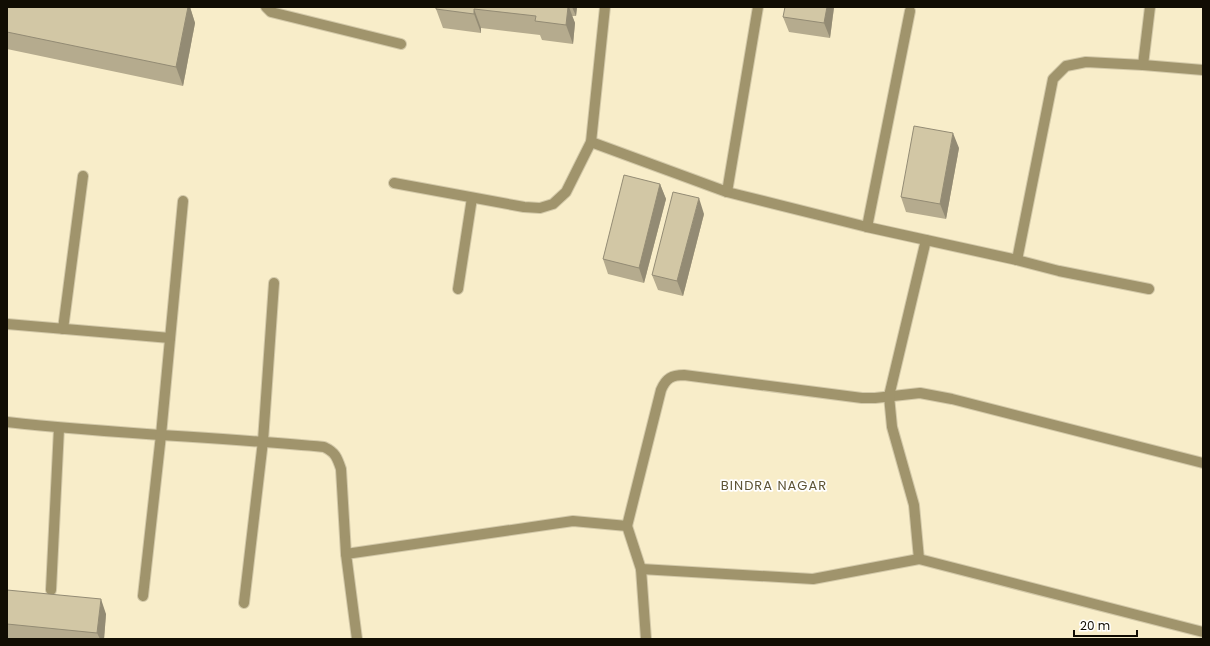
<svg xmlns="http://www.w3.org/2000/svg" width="1210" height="646" font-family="Poppins,sans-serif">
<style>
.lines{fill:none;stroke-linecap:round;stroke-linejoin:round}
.minor-casing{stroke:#d3c9a9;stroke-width:12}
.minor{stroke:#a0946c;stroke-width:10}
.wall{fill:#b5ab8e}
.shaded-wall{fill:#938b74}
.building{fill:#d2c7a5;stroke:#938b74}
.labels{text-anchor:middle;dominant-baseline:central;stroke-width:3.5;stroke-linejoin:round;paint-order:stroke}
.neighbourhood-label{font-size:13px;letter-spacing:1px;fill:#5e5436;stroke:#fff}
</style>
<rect width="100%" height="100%" fill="#f8edc9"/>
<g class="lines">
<defs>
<g id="minor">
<polyline points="266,7 271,12 401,44"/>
<polyline points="1143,65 1150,7"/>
<polyline points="591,142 727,192 867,227 1017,260 1059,271 1149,289"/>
<polyline points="394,183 524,207 540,208 553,204 566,192 591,142 605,7"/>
<polyline points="727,192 758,7"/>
<polyline points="867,227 910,11"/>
<polyline points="1017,260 1053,79 1066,66 1086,62 1143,65 1203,70"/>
<polyline points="458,289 472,198"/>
<polyline points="7,324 170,338"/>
<polyline points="63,329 83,176"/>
<path d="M7 422C112 434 218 437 324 447 335 452 337 457 341 469L346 554"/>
<path d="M627 526 661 390C666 378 672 375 684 375L862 398H875L920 393 952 399 1203 463"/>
<polyline points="919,559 914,505 892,427 889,396 926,240"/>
<polyline points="641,569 813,579 919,559 1203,632"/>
<polyline points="51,590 59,428"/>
<polyline points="143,596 161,435 183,201"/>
<polyline points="244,603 263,441 274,283"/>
<polyline points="357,639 346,554 573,521 627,526 641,569 646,639"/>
</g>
</defs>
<!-- minor casing -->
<use href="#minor" class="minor-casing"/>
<!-- minor -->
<use href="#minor" class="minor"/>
</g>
<!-- wall -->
<g class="wall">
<polygon points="7,7 190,7 195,23 183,86 7,49"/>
<polygon points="436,7 577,7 576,16 572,16 575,23 573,44 542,40 540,35 481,28 481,33 443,28 436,9"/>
<polygon points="834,7 830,38 789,32 783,17"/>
<polygon points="959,148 946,219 906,212 901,197"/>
<polygon points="660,184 666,199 644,283 608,274 603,259"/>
<polygon points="704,214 683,296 658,290 652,275"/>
<polygon points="7,590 106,614 104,639 7,639"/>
</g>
<!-- shaded-wall -->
<g class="shaded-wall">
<polygon points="188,7 190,7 195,23 183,86 176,67"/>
<polygon points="568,7 569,7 575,23 573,44 566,25"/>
<polygon points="572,7 577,7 576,16"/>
<polygon points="827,7 834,7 830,38 824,23"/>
<polygon points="474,9 481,28 481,33 474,14"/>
<polygon points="953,133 959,148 946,219 940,204"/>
<polygon points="660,184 666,199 644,283 639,268"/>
<polygon points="699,198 704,214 683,296 677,281"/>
<polygon points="101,599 106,614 104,639 100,639 97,633"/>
</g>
<!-- building -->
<g class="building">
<polygon points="7,7 188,7 176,67 7,32"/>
<polygon points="436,7 568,7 566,25 535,21 536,16 474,9 474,14 436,9"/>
<polygon points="785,7 827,7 824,23 783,17"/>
<polygon points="914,126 953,133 940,204 901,197"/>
<polygon points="624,175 660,184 639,268 603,259"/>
<polygon points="673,192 699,198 677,281 652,275"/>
<polygon points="7,590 101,599 97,633 7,624"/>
</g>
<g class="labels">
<!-- neighbourhood labels -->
<g class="neighbourhood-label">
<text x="774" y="485">BINDRA NAGAR</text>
</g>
</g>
<!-- border -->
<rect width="1210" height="646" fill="none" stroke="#110d03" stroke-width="16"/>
<!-- scale -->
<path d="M1074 630v6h63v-6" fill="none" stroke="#110d03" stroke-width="2"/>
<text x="1080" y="630" font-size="12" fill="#110d03" stroke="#ffffff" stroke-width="3" paint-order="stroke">20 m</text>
</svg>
